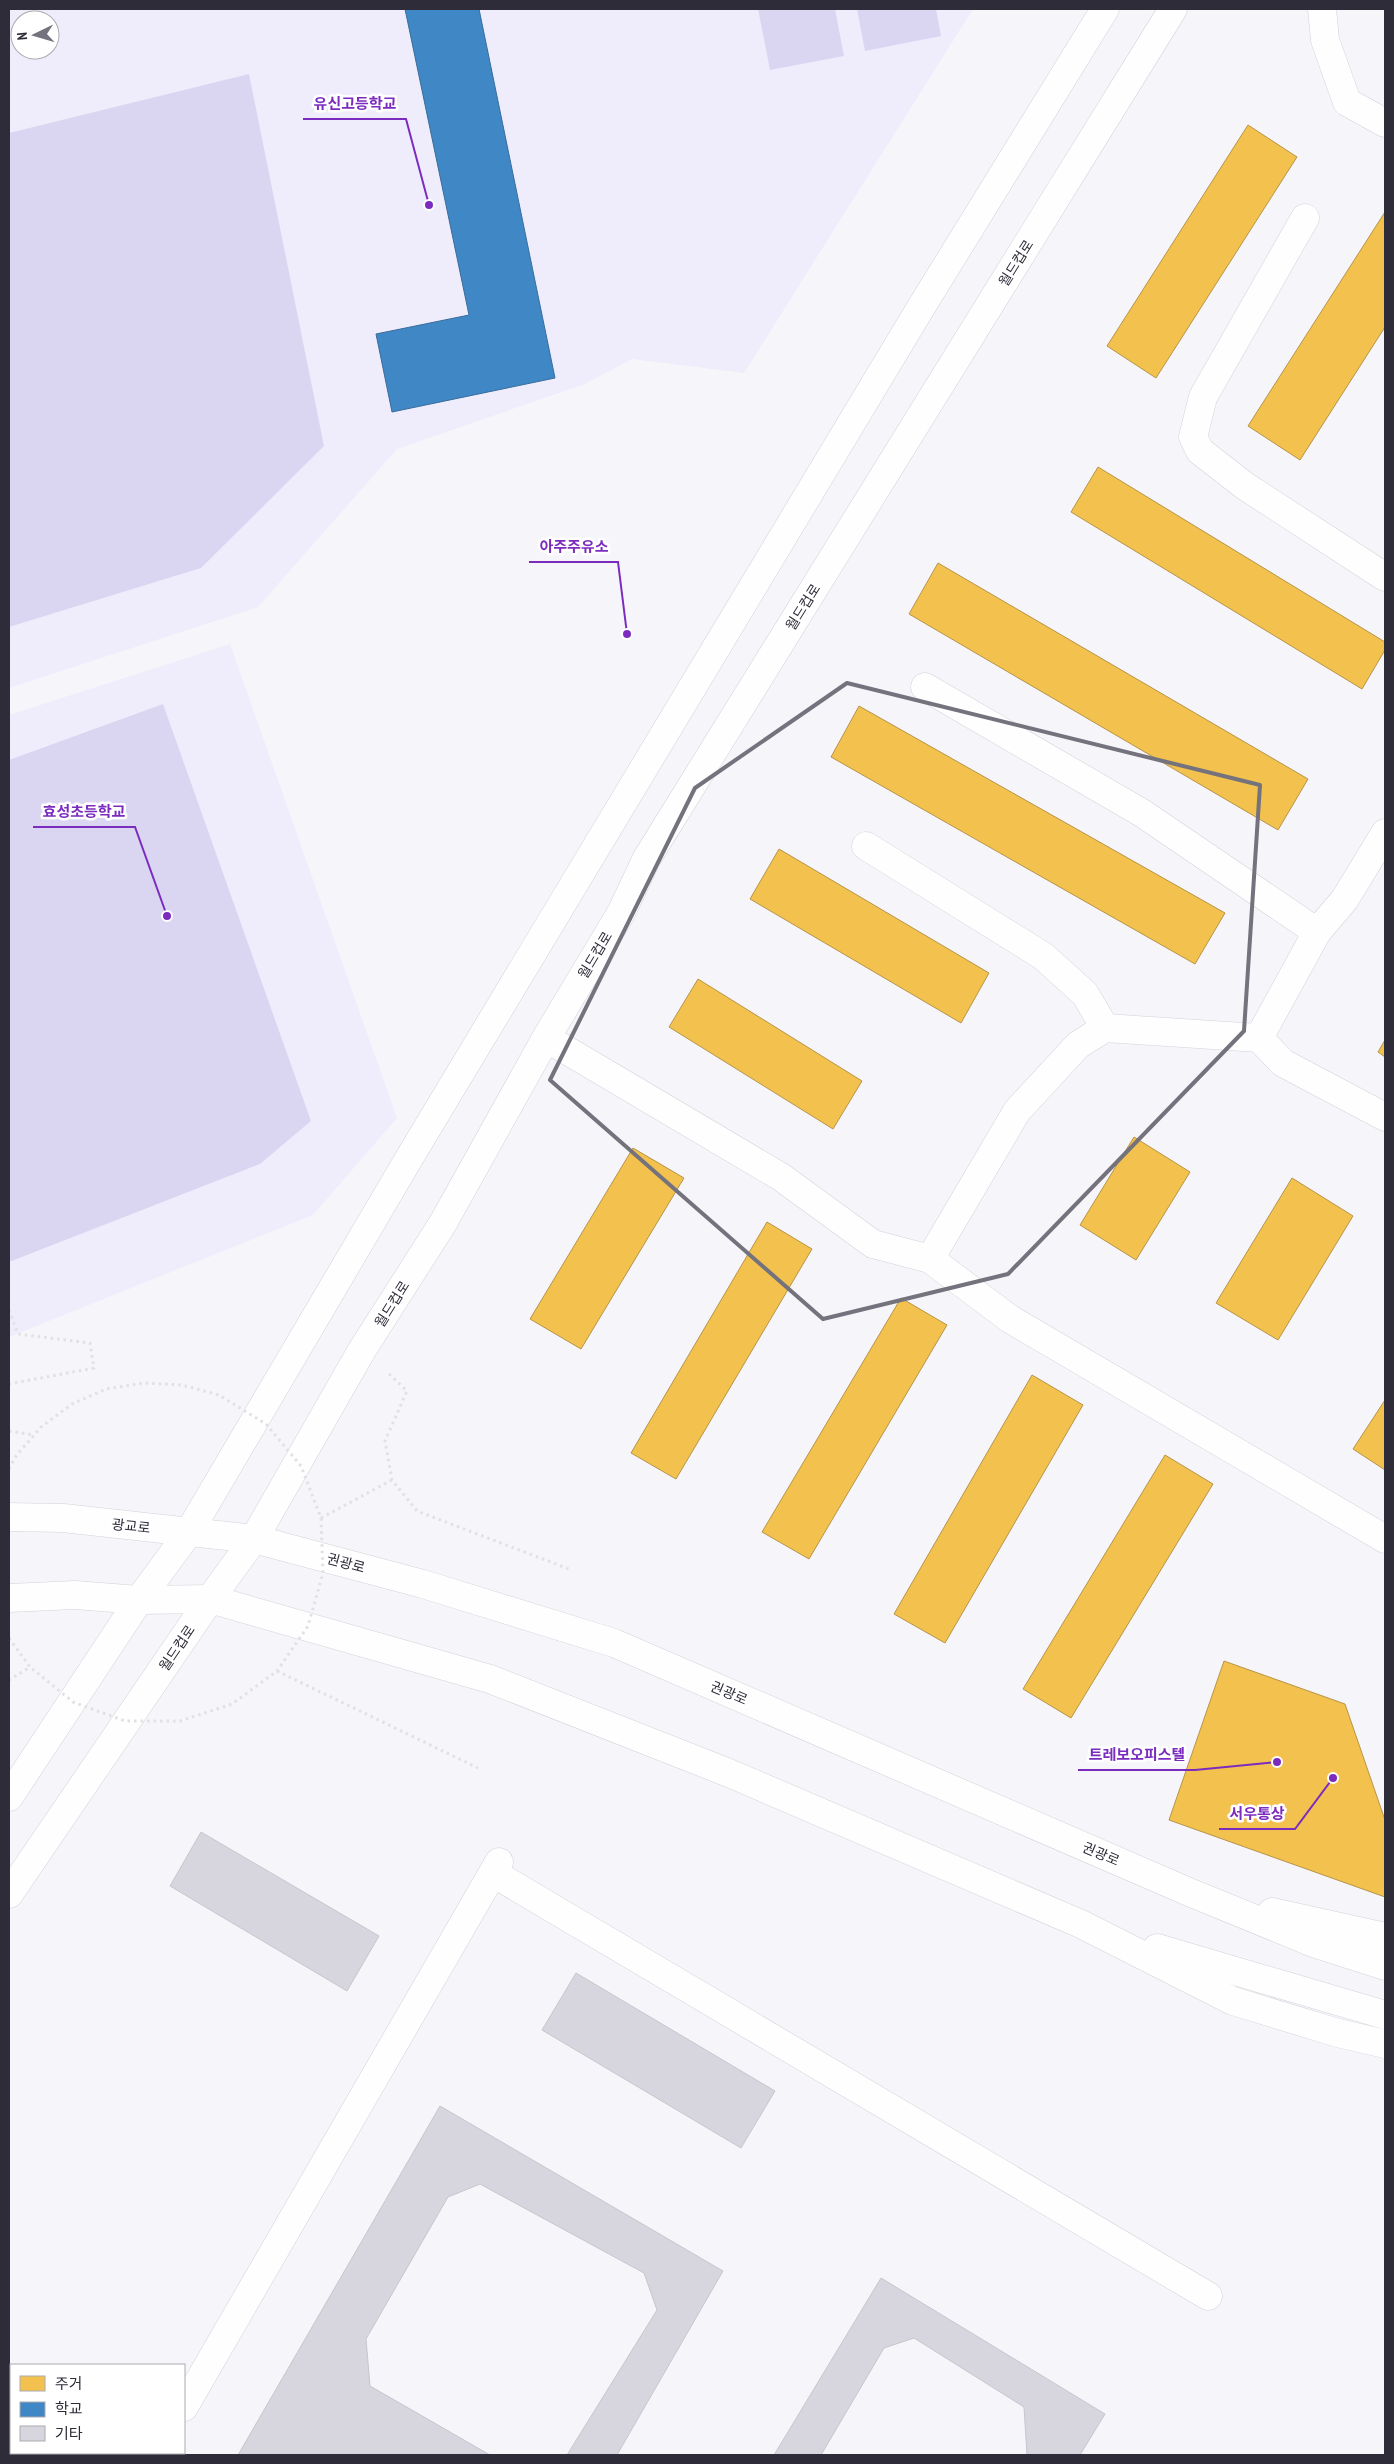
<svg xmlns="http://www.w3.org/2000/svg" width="1394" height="2464" font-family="'PT Sans Narrow','Noto Sans KR',sans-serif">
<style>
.built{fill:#efedfc;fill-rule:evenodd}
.green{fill:#dad6f1}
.homes{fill:#f2c14e;stroke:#b79447}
.schools{fill:#3f88c5;stroke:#3a6c9b}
.building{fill:#d7d6de;stroke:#c7c5cd}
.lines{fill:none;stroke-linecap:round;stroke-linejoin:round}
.minor-casing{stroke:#d3d2da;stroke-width:29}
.tertiary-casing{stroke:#d3d2da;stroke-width:29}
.secondary-casing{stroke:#d3d2da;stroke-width:29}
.path{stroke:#e1e1e2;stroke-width:3;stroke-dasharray:2.5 4;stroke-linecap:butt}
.minor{stroke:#fefefe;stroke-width:28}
.tertiary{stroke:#fefefe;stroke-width:28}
.secondary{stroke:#fefefe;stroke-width:28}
.path-bridge{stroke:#e1e1e2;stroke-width:3;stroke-dasharray:2.5 4;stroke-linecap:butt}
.marked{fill:none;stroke:#74727c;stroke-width:4;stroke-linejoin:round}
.labels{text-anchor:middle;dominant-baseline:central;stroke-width:5;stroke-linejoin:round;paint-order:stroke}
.street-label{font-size:14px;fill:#2e2c38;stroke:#fff}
.leader{fill:none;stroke:#7b2cbf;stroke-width:2}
.callout-dot{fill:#7b2cbf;stroke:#fff;stroke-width:2}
.callout-label{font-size:15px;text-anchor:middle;font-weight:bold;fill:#7b2cbf;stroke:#fff;stroke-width:5;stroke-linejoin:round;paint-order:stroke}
</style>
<rect width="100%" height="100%" fill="#f6f5fa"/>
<!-- built -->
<g class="built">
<path d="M9 9H973L744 373 632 359 585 384 397 449 258 607 9 688ZM20 20H50V50H20Z"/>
<polygon points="230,644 397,1118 313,1215 9,1337 9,715"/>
</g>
<!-- green -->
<g class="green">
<polygon points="758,9 835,9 844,56 770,70"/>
<polygon points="857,9 936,9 941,36 865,51"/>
<polygon points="249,74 324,446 201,568 9,627 9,133"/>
<polygon points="163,704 311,1121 260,1164 9,1262 9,760"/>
</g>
<!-- homes -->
<g class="homes">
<polygon points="1248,125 1297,157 1156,378 1107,346"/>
<polygon points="1385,212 1385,327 1300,460 1248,426"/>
<polygon points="1098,467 1385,642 1385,650 1362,689 1071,512"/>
<polygon points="938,563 1308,779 1278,830 909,614"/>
<polygon points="859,706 1225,913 1195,964 831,757"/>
<polygon points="779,849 989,973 961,1023 750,899"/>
<polygon points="698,979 862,1081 833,1129 669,1027"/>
<polygon points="1385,1040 1385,1057 1378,1052"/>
<polygon points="1134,1137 1190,1172 1136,1260 1080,1225"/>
<polygon points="633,1148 684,1178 581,1349 530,1319"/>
<polygon points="1292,1178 1353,1216 1278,1340 1216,1303"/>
<polygon points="767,1222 812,1249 676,1479 631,1453"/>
<polygon points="901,1298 947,1325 809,1559 762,1532"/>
<polygon points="1032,1375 1083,1405 945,1643 894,1614"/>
<polygon points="1385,1400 1385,1470 1353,1449"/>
<polygon points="1165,1455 1213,1484 1071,1718 1023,1689"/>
<polygon points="1224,1661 1345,1704 1385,1820 1385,1897 1169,1820"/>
</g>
<!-- schools -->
<polygon class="schools" points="405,9 479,9 555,378 392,412 376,334 469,315"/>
<!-- building -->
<g class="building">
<polygon points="201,1832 379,1936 347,1991 170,1886"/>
<polygon points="576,1973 775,2091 741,2148 542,2030"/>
<polygon points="440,2106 723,2271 617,2455 567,2455 657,2310 644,2273 480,2184 448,2197 366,2339 370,2386 490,2455 238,2455"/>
<polygon points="881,2278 1105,2414 1080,2455 1027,2455 1024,2407 914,2338 884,2348 821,2455 774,2455"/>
</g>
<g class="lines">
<defs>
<g id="minor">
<polyline points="1322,9 1325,40 1347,102 1385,123"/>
<polyline points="1305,218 1203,397 1193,437 1200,451 1245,486 1385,577"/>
<polyline points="925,687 1142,813 1317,932"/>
<polyline points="866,846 1043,956 1085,994 1105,1028"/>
<polyline points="546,1038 781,1177 873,1244 930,1259 1010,1319 1385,1539"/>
<polyline points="1259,1038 1317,932 1345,899 1385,833"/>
<polyline points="930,1259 1017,1111 1078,1045 1105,1028 1259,1038 1283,1063 1385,1117"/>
<polyline points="493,1873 1208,2296"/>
<polyline points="184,2407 499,1862"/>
<polyline points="156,2455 157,2453"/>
</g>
<g id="tertiary">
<polyline points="254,1539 423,1584 614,1643 1189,1892 1316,1944 1385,1966"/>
<polyline points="210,1599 490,1679 729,1773 1081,1924 1233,2001 1338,2033 1385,2044"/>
<polyline points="9,1797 139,1600 189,1532 411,1155 920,309 1105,9"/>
<polyline points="9,1894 210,1599 254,1539 362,1350 443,1223 546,1038 621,913 647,858 1173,9"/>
<polyline points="1272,1912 1385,1937"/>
<polyline points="1157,1948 1385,2015"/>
</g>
<g id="secondary">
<polyline points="9,1517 63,1518 254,1539"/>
<polyline points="9,1598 75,1595 139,1600 210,1599"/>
</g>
</defs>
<!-- minor casing -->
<use href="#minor" class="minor-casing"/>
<!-- tertiary casing -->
<use href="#tertiary" class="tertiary-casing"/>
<!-- secondary casing -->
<use href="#secondary" class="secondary-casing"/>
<!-- path -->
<g class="path">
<polyline points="9,1310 18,1334 90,1343 94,1368 9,1384"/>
<polyline points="389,1374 407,1391 385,1441 392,1480 417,1511 569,1569"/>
<polyline points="9,1431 34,1435"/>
<polyline points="321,1518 392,1480"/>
<polyline points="9,1638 30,1667 9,1680"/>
<polyline points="277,1671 478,1768"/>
</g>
<!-- minor -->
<use href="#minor" class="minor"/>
<!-- tertiary -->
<use href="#tertiary" class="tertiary"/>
<!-- secondary -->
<use href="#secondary" class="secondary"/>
<!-- path-bridge -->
<polyline class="path-bridge" points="9,1469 16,1456 41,1427 72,1404 106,1389 144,1383 182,1385 219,1395 266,1424 301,1466 321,1518 323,1573 308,1626 277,1671 232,1704 180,1721 125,1721 73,1702 30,1667"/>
</g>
<!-- marked area -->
<path class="marked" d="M847 683 1260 785 1244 1031 1008 1274 823 1319 550 1080 695 788Z"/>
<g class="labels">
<!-- street labels -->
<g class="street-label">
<text transform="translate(1016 263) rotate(-58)">월드컵로</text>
<text transform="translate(803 607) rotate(-58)">월드컵로</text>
<text transform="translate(595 955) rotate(-59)">월드컵로</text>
<text transform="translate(392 1304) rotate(-58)">월드컵로</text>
<text transform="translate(131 1526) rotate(6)">광교로</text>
<text transform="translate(346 1563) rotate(15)">권광로</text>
<text transform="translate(177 1648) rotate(-56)">월드컵로</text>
<text transform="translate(729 1693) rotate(23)">권광로</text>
<text transform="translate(1101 1854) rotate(23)">권광로</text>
</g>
</g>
<!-- callouts -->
<path class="leader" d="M429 205L406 119H303M627 634L618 562H529M167 916L135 827H33M1277 1762L1195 1770H1078M1333 1778L1295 1829H1219"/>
<g class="callout-dot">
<circle cx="429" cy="205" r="5"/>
<circle cx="627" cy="634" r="5"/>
<circle cx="167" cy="916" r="5"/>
<circle cx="1277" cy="1762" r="5"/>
<circle cx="1333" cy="1778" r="5"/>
</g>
<g class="callout-label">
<text x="355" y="109">유신고등학교</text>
<text x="574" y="552">아주주유소</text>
<text x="84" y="817">효성초등학교</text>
<text x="1137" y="1760">트레보오피스텔</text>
<text x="1257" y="1819">서우통상</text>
</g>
<!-- border -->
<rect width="1394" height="2464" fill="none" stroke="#2e2c38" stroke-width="20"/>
<!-- legend -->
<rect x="10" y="2364" width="175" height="90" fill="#ffffff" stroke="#ababaf"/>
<rect x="20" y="2376" width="25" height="15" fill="#f2c14e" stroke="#ababaf"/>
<text x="55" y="2389" font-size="15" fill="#2e2c38">주거</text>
<rect x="20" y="2402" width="25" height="15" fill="#3f88c5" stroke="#ababaf"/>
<text x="55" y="2414" font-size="15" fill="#2e2c38">학교</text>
<rect x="20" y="2426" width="25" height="15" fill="#d7d6de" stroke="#ababaf"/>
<text x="55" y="2439" font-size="15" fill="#2e2c38">기타</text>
<!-- north arrow -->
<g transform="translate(35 35) rotate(265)"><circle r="24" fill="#ffffff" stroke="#ababaf"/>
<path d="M0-4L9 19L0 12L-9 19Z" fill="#74727c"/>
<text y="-8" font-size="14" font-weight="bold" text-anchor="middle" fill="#2e2c38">N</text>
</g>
</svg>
